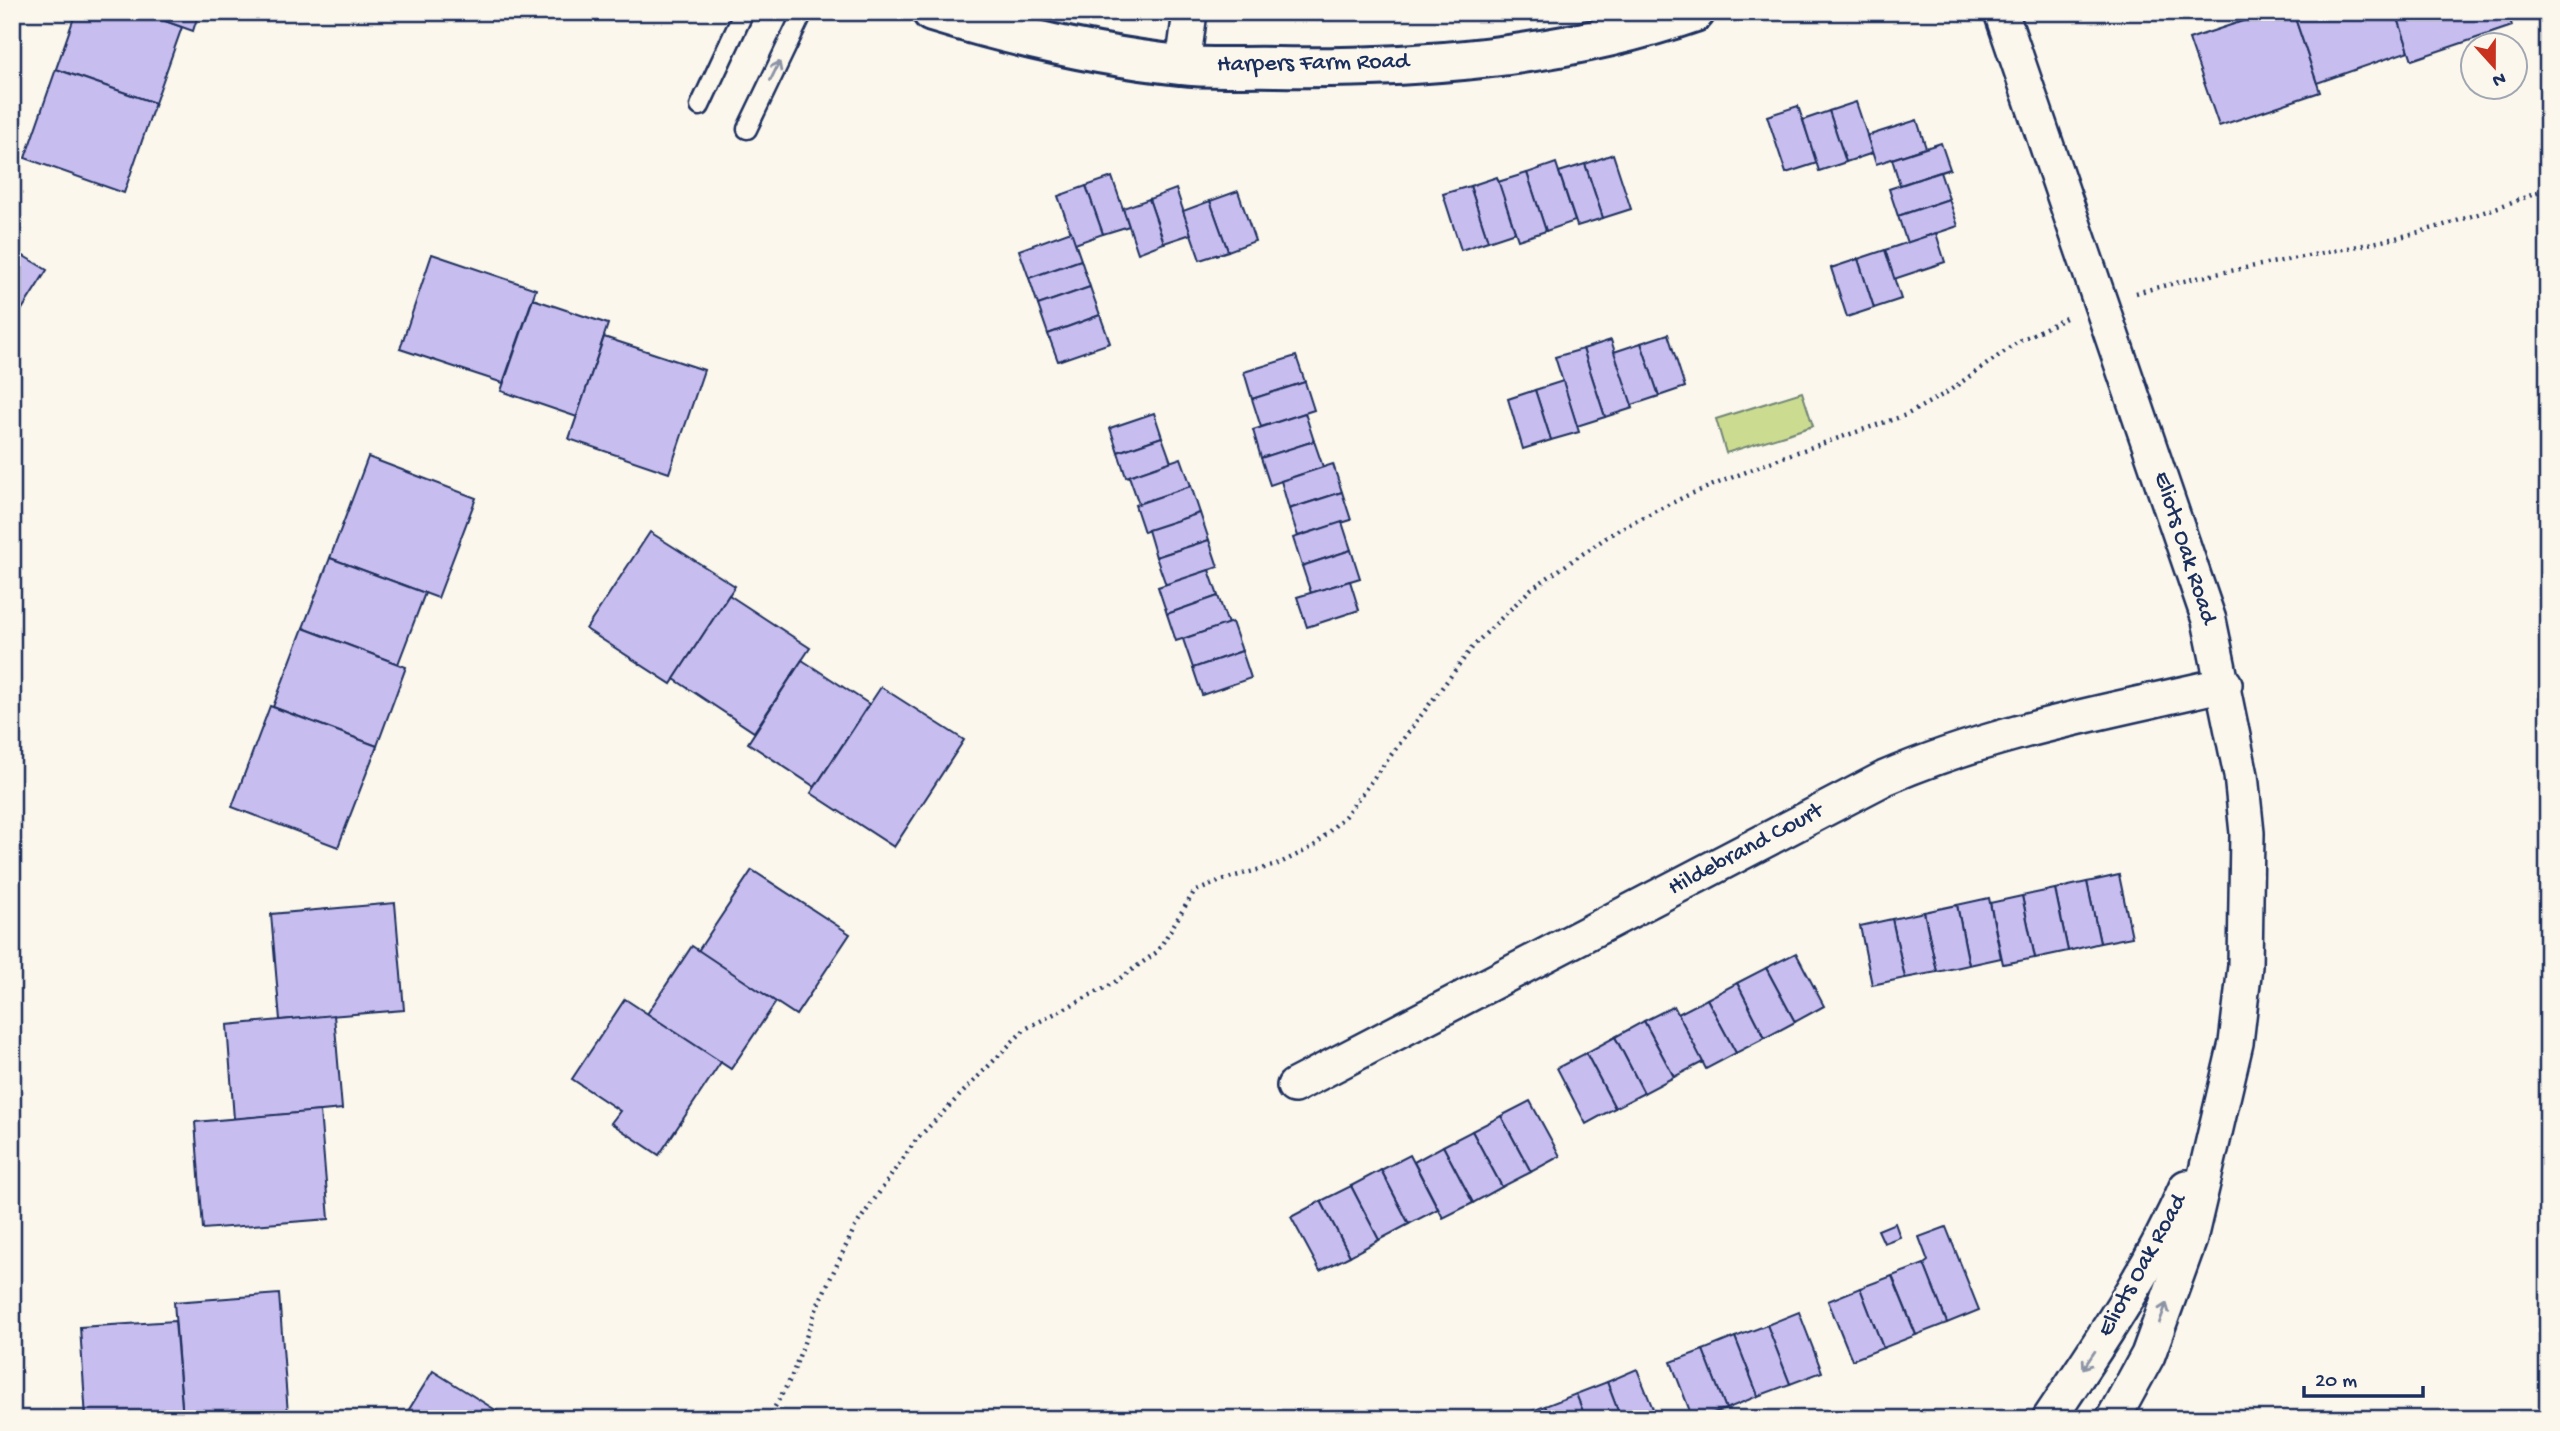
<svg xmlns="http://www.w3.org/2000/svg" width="2560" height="1431" font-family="'Gochi Hand',sans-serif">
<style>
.green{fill:#cbdc90;stroke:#738677;stroke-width:2}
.building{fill:#c8bdef;stroke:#1b2f5e;stroke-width:2}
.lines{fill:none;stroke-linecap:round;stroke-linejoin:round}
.service-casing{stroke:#1b2f5e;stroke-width:23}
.minor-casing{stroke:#1b2f5e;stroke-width:38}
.secondary-casing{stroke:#1b2f5e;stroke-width:44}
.path{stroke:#1b2f5e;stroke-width:4.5;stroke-dasharray:2 5;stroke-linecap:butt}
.service{stroke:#fbf7ec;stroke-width:18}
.minor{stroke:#fbf7ec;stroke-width:33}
.secondary{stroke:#fbf7ec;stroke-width:38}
.oneway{stroke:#8b93a5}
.labels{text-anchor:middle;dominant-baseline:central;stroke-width:5;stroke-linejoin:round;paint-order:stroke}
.street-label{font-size:24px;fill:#1b2f5e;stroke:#fbf7ec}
</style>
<rect width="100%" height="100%" fill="#fbf7ec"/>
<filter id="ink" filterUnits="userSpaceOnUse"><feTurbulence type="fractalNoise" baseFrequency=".0143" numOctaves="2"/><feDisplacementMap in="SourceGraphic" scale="14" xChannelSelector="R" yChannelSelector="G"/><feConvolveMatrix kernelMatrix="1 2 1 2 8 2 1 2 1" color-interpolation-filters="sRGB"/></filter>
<g filter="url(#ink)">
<!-- green -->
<polygon class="green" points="1802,392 1813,426 1726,453 1716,419"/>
<!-- building -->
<g class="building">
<polygon points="76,12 140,12 182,27 155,103 56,69"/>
<polygon points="140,12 199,12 193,31"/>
<polygon points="2270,12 2293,12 2320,92 2219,126 2189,39"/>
<polygon points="2293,12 2396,12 2409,51 2317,83"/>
<polygon points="2396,12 2508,12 2512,26 2412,60"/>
<polygon points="56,69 155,103 124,193 25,158"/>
<polygon points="1856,102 1873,153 1846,162 1829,111"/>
<polygon points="1798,106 1817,163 1786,173 1767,116"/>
<polygon points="1829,111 1846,162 1819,171 1803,120"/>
<polygon points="1917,120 1926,148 1876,164 1867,136"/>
<polygon points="1941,143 1950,169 1900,185 1892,159"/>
<polygon points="1613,154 1631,209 1603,218 1585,164"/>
<polygon points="1556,163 1575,221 1546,231 1527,173"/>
<polygon points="1585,164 1603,218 1577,226 1559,172"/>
<polygon points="1940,172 1949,199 1898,216 1889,189"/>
<polygon points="1527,173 1546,231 1518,240 1498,182"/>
<polygon points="1112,177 1129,226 1103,234 1086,186"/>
<polygon points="1497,177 1515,232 1488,241 1470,186"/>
<polygon points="1086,186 1103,234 1075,244 1058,196"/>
<polygon points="1470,186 1488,241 1461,250 1443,194"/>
<polygon points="1176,189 1191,234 1164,243 1149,199"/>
<polygon points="1238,191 1255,241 1228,251 1210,201"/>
<polygon points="1149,199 1164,243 1138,253 1123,208"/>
<polygon points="1949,199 1958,226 1907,243 1898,216"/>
<polygon points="1210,201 1228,251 1200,260 1183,211"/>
<polygon points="1071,231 1081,260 1029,278 1019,250"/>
<polygon points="1936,233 1945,262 1894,279 1885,250"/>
<polygon points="12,249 47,270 12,325"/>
<polygon points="1885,250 1901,299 1874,308 1858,259"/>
<polygon points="432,254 536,289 503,383 400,349"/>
<polygon points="1858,259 1874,308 1847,317 1831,268"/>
<polygon points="1081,260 1090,287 1038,305 1029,278"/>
<polygon points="1090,287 1100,315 1048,334 1038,305"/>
<polygon points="533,299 608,324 577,417 501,391"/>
<polygon points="1100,315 1110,343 1058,361 1048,334"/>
<polygon points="1668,334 1685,387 1659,396 1641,343"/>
<polygon points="604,337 704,370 669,473 569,439"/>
<polygon points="1611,340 1633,408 1605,417 1583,349"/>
<polygon points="1641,343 1659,396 1632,405 1614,352"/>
<polygon points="1583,349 1605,417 1577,426 1555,357"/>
<polygon points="1296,356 1305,382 1252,399 1244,372"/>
<polygon points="1563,381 1579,432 1551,440 1535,390"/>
<polygon points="1305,382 1314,410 1261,427 1252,399"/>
<polygon points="1535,390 1551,440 1523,449 1508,399"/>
<polygon points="1154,413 1162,437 1118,452 1110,428"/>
<polygon points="1305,413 1314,441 1261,458 1253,430"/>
<polygon points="1162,437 1171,462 1126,477 1118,452"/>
<polygon points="1314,441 1323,467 1270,485 1261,458"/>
<polygon points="368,457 476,498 438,598 330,558"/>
<polygon points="1181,458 1191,486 1139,504 1129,476"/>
<polygon points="1333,464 1342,492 1289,509 1281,481"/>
<polygon points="1191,486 1200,513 1144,532 1135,505"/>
<polygon points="1342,492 1351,520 1298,536 1289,509"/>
<polygon points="1200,513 1209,540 1156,557 1148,530"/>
<polygon points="1342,522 1351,550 1302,566 1293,538"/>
<polygon points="650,532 735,586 671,684 586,629"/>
<polygon points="1209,540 1218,567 1166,585 1156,557"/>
<polygon points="1351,550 1360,578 1311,593 1302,566"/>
<polygon points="330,558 425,593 398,664 303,628"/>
<polygon points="1209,570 1218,596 1167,614 1158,587"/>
<polygon points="1350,581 1359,610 1307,627 1297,597"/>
<polygon points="729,595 810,648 754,732 674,679"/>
<polygon points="1218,596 1228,624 1176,641 1167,614"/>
<polygon points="1232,622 1242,651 1193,668 1183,639"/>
<polygon points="303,628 406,667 377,746 273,707"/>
<polygon points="1242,651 1251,678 1202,695 1193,668"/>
<polygon points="802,660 869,704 815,787 748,743"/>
<polygon points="881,687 964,740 894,847 811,793"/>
<polygon points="270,706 377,746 338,847 232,807"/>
<polygon points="752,870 850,934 796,1015 698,951"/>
<polygon points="2119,875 2132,937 2100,943 2087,882"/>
<polygon points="2087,882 2100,943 2068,951 2055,889"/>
<polygon points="2055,889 2068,951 2035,958 2022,896"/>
<polygon points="2022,896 2035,958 2003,964 1990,903"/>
<polygon points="1989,898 2001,958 1969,965 1957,905"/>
<polygon points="395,903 404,1010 280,1020 271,914"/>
<polygon points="1957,905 1969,965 1937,972 1924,912"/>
<polygon points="1924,912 1937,972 1905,978 1892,919"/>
<polygon points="1892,919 1905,978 1872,985 1860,926"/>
<polygon points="692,946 776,1002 731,1069 647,1014"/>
<polygon points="1796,953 1824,1006 1795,1022 1766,968"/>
<polygon points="1766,968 1795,1022 1765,1038 1737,983"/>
<polygon points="1737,983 1765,1038 1736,1053 1707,999"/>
<polygon points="625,999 721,1062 659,1155 611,1123 620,1111 572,1079"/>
<polygon points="1707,999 1736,1053 1706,1069 1678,1014"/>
<polygon points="1674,1006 1703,1062 1674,1077 1644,1021"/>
<polygon points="334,1015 342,1109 234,1119 227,1025"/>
<polygon points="1644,1021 1674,1077 1644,1093 1615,1037"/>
<polygon points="1615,1037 1644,1093 1615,1108 1586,1053"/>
<polygon points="1586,1053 1615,1108 1586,1124 1557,1068"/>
<polygon points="1530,1101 1560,1156 1531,1172 1501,1116"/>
<polygon points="320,1111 329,1219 203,1229 195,1122"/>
<polygon points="1501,1116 1531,1172 1502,1187 1472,1131"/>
<polygon points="1472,1131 1502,1187 1473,1203 1443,1146"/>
<polygon points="1443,1146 1473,1203 1443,1218 1414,1162"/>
<polygon points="1410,1155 1438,1209 1409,1224 1381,1170"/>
<polygon points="1381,1170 1409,1224 1379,1240 1351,1186"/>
<polygon points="1351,1186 1379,1240 1350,1256 1321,1201"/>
<polygon points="1321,1201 1350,1256 1320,1271 1291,1217"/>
<polygon points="1895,1223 1900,1237 1884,1243 1878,1230"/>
<polygon points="1946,1227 1979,1310 1947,1323 1924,1264 1928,1261 1919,1237"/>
<polygon points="1924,1264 1947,1323 1916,1335 1892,1276"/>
<polygon points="1892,1276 1916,1335 1883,1348 1860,1288"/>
<polygon points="1860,1288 1883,1348 1852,1360 1828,1301"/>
<polygon points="279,1294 288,1414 183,1419 174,1302"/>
<polygon points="1799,1312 1822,1372 1790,1384 1767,1325"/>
<polygon points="175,1321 183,1419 86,1419 80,1327"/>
<polygon points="1767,1325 1790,1384 1758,1396 1735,1337"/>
<polygon points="1735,1337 1758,1396 1726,1409 1703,1350"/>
<polygon points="1703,1350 1726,1409 1693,1419 1671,1362"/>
<polygon points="1637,1369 1657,1419 1621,1419 1607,1382"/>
<polygon points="433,1371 510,1419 403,1419"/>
<polygon points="1607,1382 1621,1419 1586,1419 1576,1394"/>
<polygon points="1576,1394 1586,1419 1550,1419 1545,1406"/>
<polygon points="1545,1406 1550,1419 1514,1419 1514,1418"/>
</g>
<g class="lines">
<defs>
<g id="service">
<polyline points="700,106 744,12"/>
<polyline points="747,129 803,12"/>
</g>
<g id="minor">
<polyline points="2001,12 2209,620 2241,775 2247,833 2245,966 2236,1043 2190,1239 2148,1355 2113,1419"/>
<polyline points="1183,65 1190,12"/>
<path d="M1294 1086 1885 778C1993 731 2111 711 2225 684"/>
<path d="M2049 1419C2099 1344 2150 1270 2186 1187"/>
</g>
<path id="secondary" d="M932 12C1014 37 1096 56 1181 65 1212 69 1245 66 1276 67 1415 69 1562 58 1695 12"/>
</defs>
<!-- service casing -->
<use href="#service" class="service-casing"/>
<!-- minor casing -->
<use href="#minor" class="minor-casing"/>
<!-- secondary casing -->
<use href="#secondary" class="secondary-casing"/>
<!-- path -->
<g class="path">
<polyline points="1225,13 1318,19 1420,12"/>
<path d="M2136 293C2220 270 2306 258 2391 239 2445 227 2496 208 2548 189"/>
<polyline points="768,1419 791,1378 819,1302 855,1227 916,1140 1025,1029 1112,984 1157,952 1194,892 1228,878 1276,865 1313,847 1345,816 1475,644 1531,589 1616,531 1686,496 1783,457 1906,415 1946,393 2021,340 2068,317"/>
</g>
<!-- service -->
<use href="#service" class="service"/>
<!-- minor -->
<use href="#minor" class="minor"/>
<!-- secondary -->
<use href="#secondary" class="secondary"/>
</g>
<!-- one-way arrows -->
<defs><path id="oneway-shaft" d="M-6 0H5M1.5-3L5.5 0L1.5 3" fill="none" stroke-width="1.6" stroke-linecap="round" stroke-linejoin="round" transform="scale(1.75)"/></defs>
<g class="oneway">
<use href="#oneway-shaft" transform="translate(775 71) rotate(-64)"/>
<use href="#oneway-shaft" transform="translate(2163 1313) rotate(-70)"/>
<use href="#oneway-shaft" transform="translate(2089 1360) rotate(124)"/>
</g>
</g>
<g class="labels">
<!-- street labels -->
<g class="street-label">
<text transform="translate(1313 64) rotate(-1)">Harpers Farm Road</text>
<text transform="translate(2184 548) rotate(72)">Eliots Oak Road</text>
<text transform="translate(1746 850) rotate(-28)">Hildebrand Court</text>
<text transform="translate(2143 1266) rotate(-61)">Eliots Oak Road</text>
</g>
</g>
<!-- margin -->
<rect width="2560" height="1431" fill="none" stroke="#fbf7ec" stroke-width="42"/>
<rect x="21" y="21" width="2518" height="1389" fill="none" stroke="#1b2f5e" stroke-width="2.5" filter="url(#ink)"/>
<!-- north arrow -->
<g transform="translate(2494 66) rotate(159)"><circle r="33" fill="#fbf7ec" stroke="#a1a7b3" stroke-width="2"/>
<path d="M0-5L12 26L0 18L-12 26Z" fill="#c8321e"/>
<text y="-10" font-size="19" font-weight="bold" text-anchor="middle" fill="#1b2f5e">N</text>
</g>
<!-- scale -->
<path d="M2304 1386v10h119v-10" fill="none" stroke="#1b2f5e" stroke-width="3.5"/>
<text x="2315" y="1386" font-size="21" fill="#1b2f5e" stroke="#fbf7ec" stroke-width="5" paint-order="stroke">20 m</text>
</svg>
